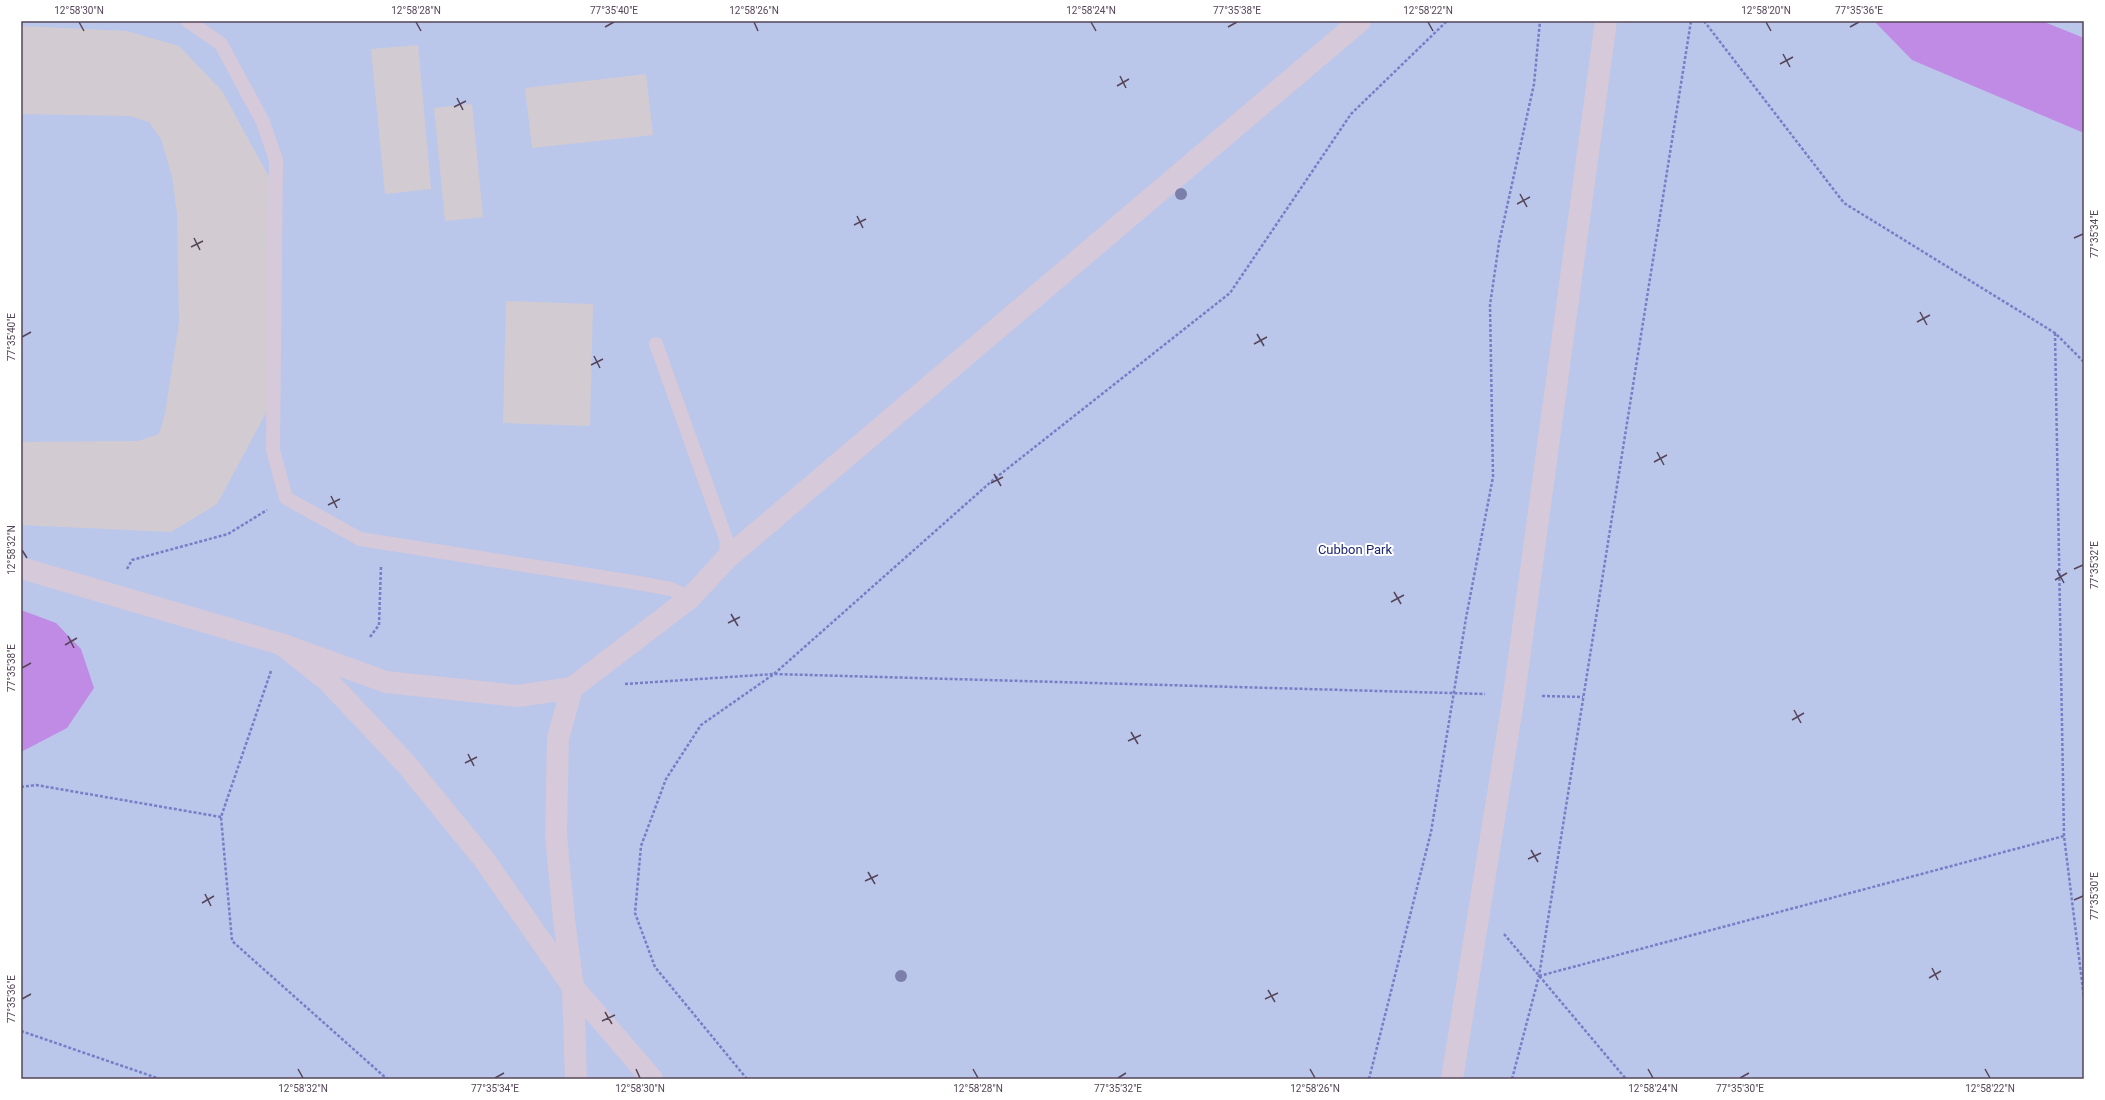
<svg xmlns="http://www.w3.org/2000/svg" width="2105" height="1100" font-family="Roboto,sans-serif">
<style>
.green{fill:#bbc6eb}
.water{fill:#c08be5}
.building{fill:#d2ccd2}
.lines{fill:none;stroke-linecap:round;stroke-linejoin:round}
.path{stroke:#767fc6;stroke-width:2.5;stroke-dasharray:3 2;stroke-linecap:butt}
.service{stroke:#d6c9d9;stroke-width:14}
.minor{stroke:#d6c9d9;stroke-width:22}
.tree{fill:#7a80aa}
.ticks{fill:none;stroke:#554558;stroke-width:1.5}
.labels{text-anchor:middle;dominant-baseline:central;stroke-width:4;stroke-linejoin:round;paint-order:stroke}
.park-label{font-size:13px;fill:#1c2674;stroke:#fff}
.neatline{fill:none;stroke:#554558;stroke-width:1.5}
.ticks-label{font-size:10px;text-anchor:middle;fill:#554558}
</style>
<rect width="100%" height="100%" fill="#edefec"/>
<!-- green -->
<rect class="green" x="21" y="21" width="2063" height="1058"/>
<!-- water -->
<g class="water">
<polygon points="1874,21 2042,21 2084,38 2084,133 1912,60"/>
<polygon points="21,610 56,623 81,649 94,688 67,728 21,752"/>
</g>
<!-- building -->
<g class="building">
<polygon points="21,26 127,31 179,46 222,91 269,177 267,411 217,504 171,532 21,525 21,442 138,441 159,434 165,414 179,322 177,214 172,176 161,139 149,122 130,116 21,114"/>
<polygon points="418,45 431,189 385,194 371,49"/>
<polygon points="646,74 653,135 532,148 525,88"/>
<polygon points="472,104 483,217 445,221 434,108"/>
<polygon points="506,301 593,304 590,426 503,423"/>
</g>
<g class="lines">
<!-- path -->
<g class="path">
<polyline points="1704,21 1844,203 2055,333 2084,362"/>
<polyline points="2055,333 2064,836 2084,998"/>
<polyline points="127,569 132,560 228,534 267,510"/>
<polyline points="370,637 379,625 381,566"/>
<polyline points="271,671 221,817 232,941 387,1079"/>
<polyline points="625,684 774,674 1485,694"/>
<polyline points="1542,696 1583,697"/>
<polyline points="21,787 36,785 221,817"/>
<polyline points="1504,934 1626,1079"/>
<polyline points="1539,976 2064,836"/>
<polyline points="21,1031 160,1079"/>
<polyline points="747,1079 655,967 635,913 641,846 666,779 701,725 774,674 993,480 1230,293 1351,114 1447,21"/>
<polyline points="1369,1079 1431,832 1466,618 1493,477 1490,305 1499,243 1534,84 1540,21"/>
<polyline points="1512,1079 1539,976 1691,21"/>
</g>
<!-- service -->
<g class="service">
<polyline points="188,21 221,44 263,122 276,160 273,450 286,498 360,539 633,582 671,589 690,598"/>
<polyline points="656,344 726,539 727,558"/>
</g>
<!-- minor -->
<g class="minor">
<polyline points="21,568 281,644 386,682 518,696 572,688"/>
<polyline points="281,644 329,682 407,765 483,858 573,987 652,1079"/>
<polyline points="576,1079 573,987 564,920 556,835 558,738 572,688 690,598 727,558 1360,21"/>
<polyline points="1452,1079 1514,695 1606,21"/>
</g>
</g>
<!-- trees -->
<g class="tree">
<circle cx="1181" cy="194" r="6"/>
<circle cx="901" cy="976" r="6"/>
</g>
<!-- ticks -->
<path class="ticks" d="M79 22 84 31M416 22 421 31M754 22 758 31M1091 22 1096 31M1428 22 1433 31M1766 22 1771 31M605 27 614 22M1228 27 1237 22M1850 27 1859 22M1783 54 1790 67M1780 64 1793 57M1120 76 1126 88M1117 86 1129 79M457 98 463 110M454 107 466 101M1520 194 1527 207M1517 204 1530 197M857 216 863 228M854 225 866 219M194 238 200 250M2074 238 2083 234M191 247 203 241M1920 312 1927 325M1917 322 1930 315M1257 334 1264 346M22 337 31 332M1254 344 1267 337M594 356 600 368M591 365 603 359M1657 452 1664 465M1654 462 1667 455M994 474 1001 486M991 483 1003 477M331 496 337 508M328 505 340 499M22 550 27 558M2074 569 2083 565M2057 570 2064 583M2055 580 2067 573M1394 592 1401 604M1391 602 1404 595M731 614 738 626M728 623 740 617M68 636 74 648M65 645 77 638M22 668 31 663M1794 710 1801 723M1792 720 1804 713M1131 732 1138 744M1128 741 1141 735M468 754 474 766M465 763 477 757M1531 850 1538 862M1528 859 1541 853M868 872 875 884M865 881 878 875M205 894 211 906M2074 900 2083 896M202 903 214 896M1932 968 1938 980M1929 978 1941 971M1268 990 1275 1002M22 999 31 994M1265 999 1278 993M605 1012 612 1024M602 1021 615 1015M298 1069 303 1078M636 1069 640 1078M973 1069 978 1078M1310 1069 1315 1078M1648 1069 1653 1078M1985 1069 1990 1078M495 1078 504 1073M1118 1078 1126 1073M1740 1078 1749 1073"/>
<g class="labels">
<!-- park labels -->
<g class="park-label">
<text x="1355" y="549">Cubbon Park</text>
</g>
</g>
<!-- border -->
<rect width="2105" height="1100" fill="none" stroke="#ffffff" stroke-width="44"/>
<rect x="22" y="22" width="2061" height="1056" class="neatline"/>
<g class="ticks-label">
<text x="79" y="14">12°58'30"N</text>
<text x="416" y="14">12°58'28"N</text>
<text x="614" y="14">77°35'40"E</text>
<text x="754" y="14">12°58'26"N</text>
<text x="1091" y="14">12°58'24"N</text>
<text x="1237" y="14">77°35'38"E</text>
<text x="1428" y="14">12°58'22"N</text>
<text x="1766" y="14">12°58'20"N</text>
<text x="1859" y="14">77°35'36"E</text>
<text transform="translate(2094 234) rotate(-90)" y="4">77°35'34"E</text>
<text transform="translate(11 337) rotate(-90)" y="4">77°35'40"E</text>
<text transform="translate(11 550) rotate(-90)" y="4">12°58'32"N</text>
<text transform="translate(2094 565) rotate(-90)" y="4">77°35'32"E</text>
<text transform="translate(11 668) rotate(-90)" y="4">77°35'38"E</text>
<text transform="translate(2094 896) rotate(-90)" y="4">77°35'30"E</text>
<text transform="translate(11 999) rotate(-90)" y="4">77°35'36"E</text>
<text x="303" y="1092">12°58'32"N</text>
<text x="495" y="1092">77°35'34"E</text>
<text x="640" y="1092">12°58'30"N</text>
<text x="978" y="1092">12°58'28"N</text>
<text x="1118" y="1092">77°35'32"E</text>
<text x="1315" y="1092">12°58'26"N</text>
<text x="1653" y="1092">12°58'24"N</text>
<text x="1740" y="1092">77°35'30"E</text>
<text x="1990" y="1092">12°58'22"N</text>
</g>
</svg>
